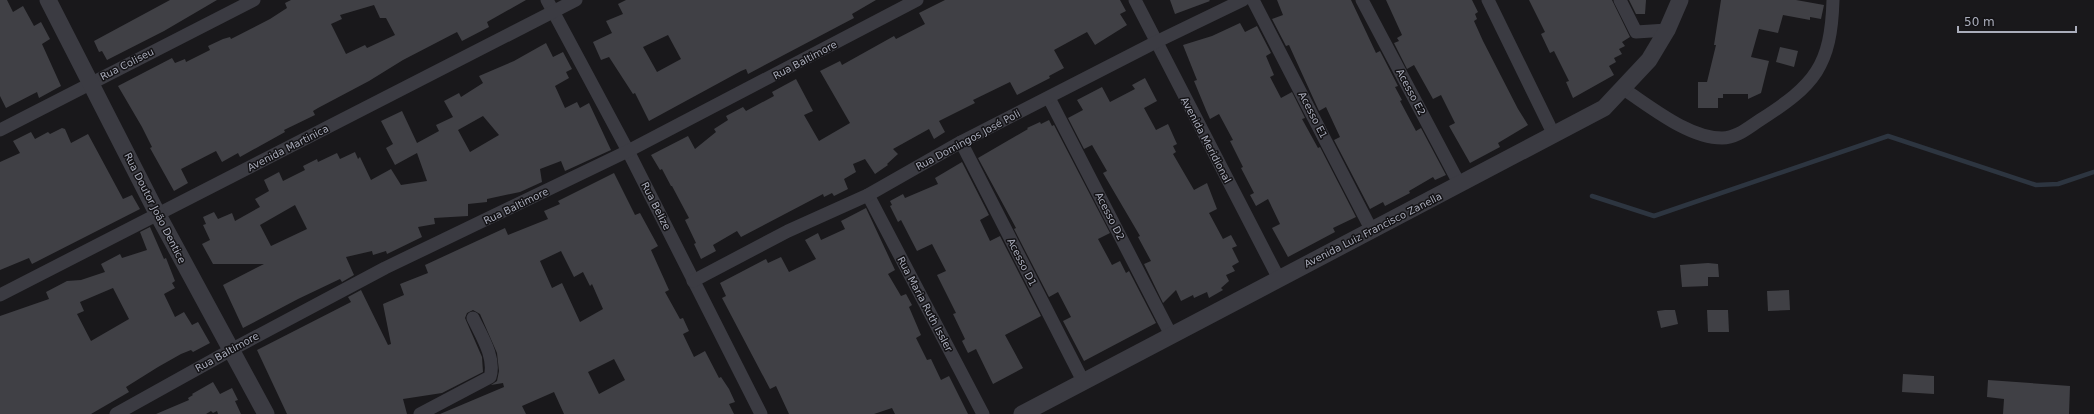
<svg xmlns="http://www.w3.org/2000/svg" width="2094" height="414" font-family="'DejaVu Sans',sans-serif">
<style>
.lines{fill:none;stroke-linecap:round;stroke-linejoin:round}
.stream{stroke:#2d3540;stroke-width:4.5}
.building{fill:#404045;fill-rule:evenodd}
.minor{stroke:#3b3b42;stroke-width:13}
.tertiary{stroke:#3b3b42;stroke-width:17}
.labels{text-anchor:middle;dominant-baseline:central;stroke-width:3;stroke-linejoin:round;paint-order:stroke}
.street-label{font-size:10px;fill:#aaadbb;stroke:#141316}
</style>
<rect width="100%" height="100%" fill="#19181b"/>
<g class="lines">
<!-- stream -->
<polyline class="stream" points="1592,196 1654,216 1888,136 2036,185 2058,184 2094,172"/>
</g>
<!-- building -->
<g class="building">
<polygon points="0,0 7,0 13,12 23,6 34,26 41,22 50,39 42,44 61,86 39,98 37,92 6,108 0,96"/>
<polygon points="170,0 217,0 164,31 107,60 102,51 99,52 94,41"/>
<path d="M291 0H526L487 22 489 27 462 41 457 32 403 60 369 81 318 108 313 111 315 115 284 130 285 132 240 157 238 153 222 162 216 151 181 169 188 183 174 191 150 148 152 147 142 127 118 86 172 58 175 63 185 59 186 62 210 50 208 46 223 39 230 37 231 39 270 19 287 8 285 3ZM374 5 380 18H386L395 35 367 48 365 45 346 54 331 24 342 19 340 15Z"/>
<path d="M626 0H876L852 14 854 18 748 74 746 69 741 71 649 121 635 93 633 94 609 57 601 60 593 42 612 33 606 21 623 14 618 4ZM668 35 681 59 657 72 643 47Z"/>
<polygon points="945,0 1120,0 1126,11 1120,14 1127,25 1095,45 1087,32 1054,50 1064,68 1049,76 1050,78 1017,95 1010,82 973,100 975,103 939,121 945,132 934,139 929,129 893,149 898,154 887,164 888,165 875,174 865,159 853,164 856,172 844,179 848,189 834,196 832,193 824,197 823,194 741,237 737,231 713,245 716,251 701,259 694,244 696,243 685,220 689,218 672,186 671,186 662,169 660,170 651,155 688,136 695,149 716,132 714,129 728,120 726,116 743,107 746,111 774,96 772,92 796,79 813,111 804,115 819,141 850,123 820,71 840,61 842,65 894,36 896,39 925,24 919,13"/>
<polygon points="1170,0 1209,0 1210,1 1175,14"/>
<polygon points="1277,0 1351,0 1376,53 1380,51 1398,86 1395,87 1402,100 1400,101 1416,131 1421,128 1446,175 1435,180 1433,177 1409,191 1410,193 1385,206 1383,202 1370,209 1334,140 1340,137 1326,107 1319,111 1289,45 1286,46 1272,19 1283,15"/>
<polygon points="1386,0 1472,0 1478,12 1475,14 1477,19 1474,21 1483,41 1518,109 1528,125 1498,143 1500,147 1470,163 1449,126 1455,123 1441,95 1433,99 1414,65 1407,69 1394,43 1399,41 1397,38 1402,35"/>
<polygon points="1529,0 1612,0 1630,37 1622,42 1625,46 1619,49 1622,54 1614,58 1616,62 1609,66 1614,75 1573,98 1566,82 1569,81 1554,51 1550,53 1541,34 1545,32"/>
<polygon points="1629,0 1646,0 1645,14 1636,14"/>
<polygon points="1721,0 1796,0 1824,5 1821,19 1810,17 1810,20 1783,15 1778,33 1759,29 1751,57 1769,61 1761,93 1748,99 1748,94 1723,94 1723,98 1718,98 1718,108 1698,108 1698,82 1707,82 1716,45 1714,45"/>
<polygon points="1240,23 1245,32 1257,26 1271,53 1266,56 1274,75 1270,77 1281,98 1292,92 1305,118 1302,119 1318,148 1320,147 1356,217 1333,228 1335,232 1288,257 1272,228 1280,224 1268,199 1256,206 1250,195 1254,193 1241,168 1243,167 1230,141 1233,140 1219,114 1210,119 1206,110 1194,81 1197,80 1183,45 1212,36"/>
<path d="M546 43 553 57 563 52 572 69 566 72 569 78 555 86 565 108 577 102 580 108 589 103 611 150 565 171 561 161 540 169 542 182 520 192 487 199V202L468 204V216L434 218 435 224 418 227 422 237 387 254 386 251 373 255 372 251 346 257 354 275 342 282 340 279 298 299 243 328 223 285 264 264H213L202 244 210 240 203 225 206 224 203 217 214 212 218 219 232 213 235 221 260 207 255 199 269 191 264 180 279 172 283 181 305 170 303 166 317 159 318 162 337 153 340 159 355 152 358 159 360 157 371 180 391 169 401 185 427 181 417 153 395 165 386 148 393 144 381 121 402 111 417 143 439 131 436 125 453 117 444 101 459 93 461 97 483 83 479 76 514 61ZM483 116 499 135 470 152 458 130ZM295 205 307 229 271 246 260 225Z"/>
<polygon points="1780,47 1798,51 1794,67 1776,62"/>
<polygon points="1145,78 1157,101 1144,108 1156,130 1168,124 1177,144 1173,146 1176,152 1173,154 1194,190 1207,183 1217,209 1209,213 1223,239 1231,235 1237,246 1232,248 1239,262 1232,266 1235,271 1226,275 1229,281 1221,288 1223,290 1209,298 1207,292 1194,298 1193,295 1181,301 1176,290 1163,303 1144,264 1151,261 1138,237 1140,236 1103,173 1107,171 1092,145 1084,149 1068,118 1083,110 1077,100 1102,87 1110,102 1135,89 1132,85"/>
<polygon points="1049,120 1052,126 1054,125 1110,233 1098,239 1112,265 1120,261 1126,273 1129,271 1156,323 1084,361 1063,321 1071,317 1058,292 1049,297 1014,229 1016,228 978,158 1028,129 1027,128 1040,122 1041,124"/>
<polygon points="62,128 65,129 71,143 88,134 123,199 132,195 140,209 32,264 29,258 0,270 0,162 20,153 13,141 31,132 35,139 48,132 50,134"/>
<polygon points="962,162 989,215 980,220 990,241 1000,236 1041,316 1005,335 1023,368 993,384 976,349 968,353 962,341 965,339 953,314 956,313 937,275 946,271 932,244 917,251 901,220 898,222 890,206 892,205 890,201 903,194 905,198 938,184 935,178"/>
<path d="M614 173 635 215 640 213 658 246 651 250 669 290 665 292 680 319 683 318 689 331 683 334 694 357 705 351 719 378 721 377 729 389 735 402 729 404 734 414H564L554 392 522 406 526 414H440L504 387 503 383 491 385 497 381 499 371 497 353 480 314 473 310 467 313 465 318 482 357 483 372 442 393 403 399 407 414H287L257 350 351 302 348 297 361 290 388 345 391 344 383 304 404 295 400 284 428 273 425 265 492 234 505 228 508 235 548 219 544 211 560 204 558 201ZM561 251 574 277 583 272 590 286 592 284 603 309 580 322 562 283 552 288 540 261ZM614 359 625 380 599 394 588 372Z"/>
<polygon points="866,208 895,270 888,274 901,296 906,294 912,305 909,307 921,335 916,338 927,360 931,359 941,380 949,376 968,414 895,414 892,408 874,414 789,414 776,386 770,389 722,298 726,296 720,283 766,259 768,263 781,257 789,272 816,259 805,240 818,233 821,240 845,229 841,221"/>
<path d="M150 227 164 259 166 258 175 281 172 283 175 288 164 294 175 317 184 312 192 325 198 322 210 343 193 352 191 350 181 354 158 367 126 387 129 392 91 414H0V316L49 299 46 292 67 281 81 280 105 272 101 264 120 254 122 258 147 250 140 232ZM113 288 129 319 91 341 77 314 84 311 80 302Z"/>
<polygon points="1708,263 1718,264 1719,277 1708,277 1708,286 1682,287 1680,265"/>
<polygon points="1789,290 1790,310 1768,311 1767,291"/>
<polygon points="1665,310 1675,310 1678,324 1661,328 1657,311"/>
<polygon points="1707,310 1728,310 1729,332 1708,332"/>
<polygon points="1903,374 1934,376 1934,394 1902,392"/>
<polygon points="1988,380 2070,386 2069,414 2003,414 2004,399 1987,397"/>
<polygon points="213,382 220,394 232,388 238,400 235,401 241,414 218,414 217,411 213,413 211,411 206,414 156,414 189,400 188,398 193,395 192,394"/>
</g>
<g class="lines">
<!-- minor -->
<g class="minor">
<polyline points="547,0 628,151 761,414"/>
<polyline points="1135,0 1279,279"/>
<polyline points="1253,0 1372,231"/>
<polyline points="1362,0 1460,185"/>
<polyline points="1488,0 1554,135"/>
<polyline points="1620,0 1636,32 1667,30"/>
<path d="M1622 88C1650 106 1688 138 1722 138 1737 138 1749 127 1760 120 1815 85 1831 66 1833 0"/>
<polyline points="1049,98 1171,335"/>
<polyline points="0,130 254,0"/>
<polyline points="961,142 1083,381"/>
<polyline points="868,195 983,414"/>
<polyline points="693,281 788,231 868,195 961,142 1156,42 1243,0"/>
<polyline points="0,295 576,0"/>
<polyline points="116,414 231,350 385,268 628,151 917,0"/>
<path d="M420 414 490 377C496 358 481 335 473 318"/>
</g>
<!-- tertiary -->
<g class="tertiary">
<polyline points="48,0 158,215 266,414"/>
<polyline points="1022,414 1604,108 1649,60 1667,30 1680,0"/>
</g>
</g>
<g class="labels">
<!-- street labels -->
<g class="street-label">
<text transform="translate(805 60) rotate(-28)">Rua Baltimore</text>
<text transform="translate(127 64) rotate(-27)">Rua Coliseu</text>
<text transform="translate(1411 92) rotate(62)">Acesso E2</text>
<text transform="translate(1313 115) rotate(63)">Acesso E1</text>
<text transform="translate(968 140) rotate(-28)">Rua Domingos José Poli</text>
<text transform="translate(1206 140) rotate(62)">Avenida Meridional</text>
<text transform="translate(288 148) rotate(-27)">Avenida Martinica</text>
<text transform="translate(516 206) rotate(-26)">Rua Baltimore</text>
<text transform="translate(656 206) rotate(63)">Rua Belize</text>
<text transform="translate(155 208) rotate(63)">Rua Doutor João Dentice</text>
<text transform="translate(1110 216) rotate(63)">Acesso D2</text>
<text transform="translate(1373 230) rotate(-27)">Avenida Luiz Francisco Zanella</text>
<text transform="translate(1022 262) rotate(63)">Acesso D1</text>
<text transform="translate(925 304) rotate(62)">Rua Maria Ruth Issler</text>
<text transform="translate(227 352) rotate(-29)">Rua Baltimore</text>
</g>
</g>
<!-- scale -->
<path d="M1958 26v6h118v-6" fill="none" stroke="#aaadbb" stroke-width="2"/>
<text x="1964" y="26" font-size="12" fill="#aaadbb" stroke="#141316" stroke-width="3" paint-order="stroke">50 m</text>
</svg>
